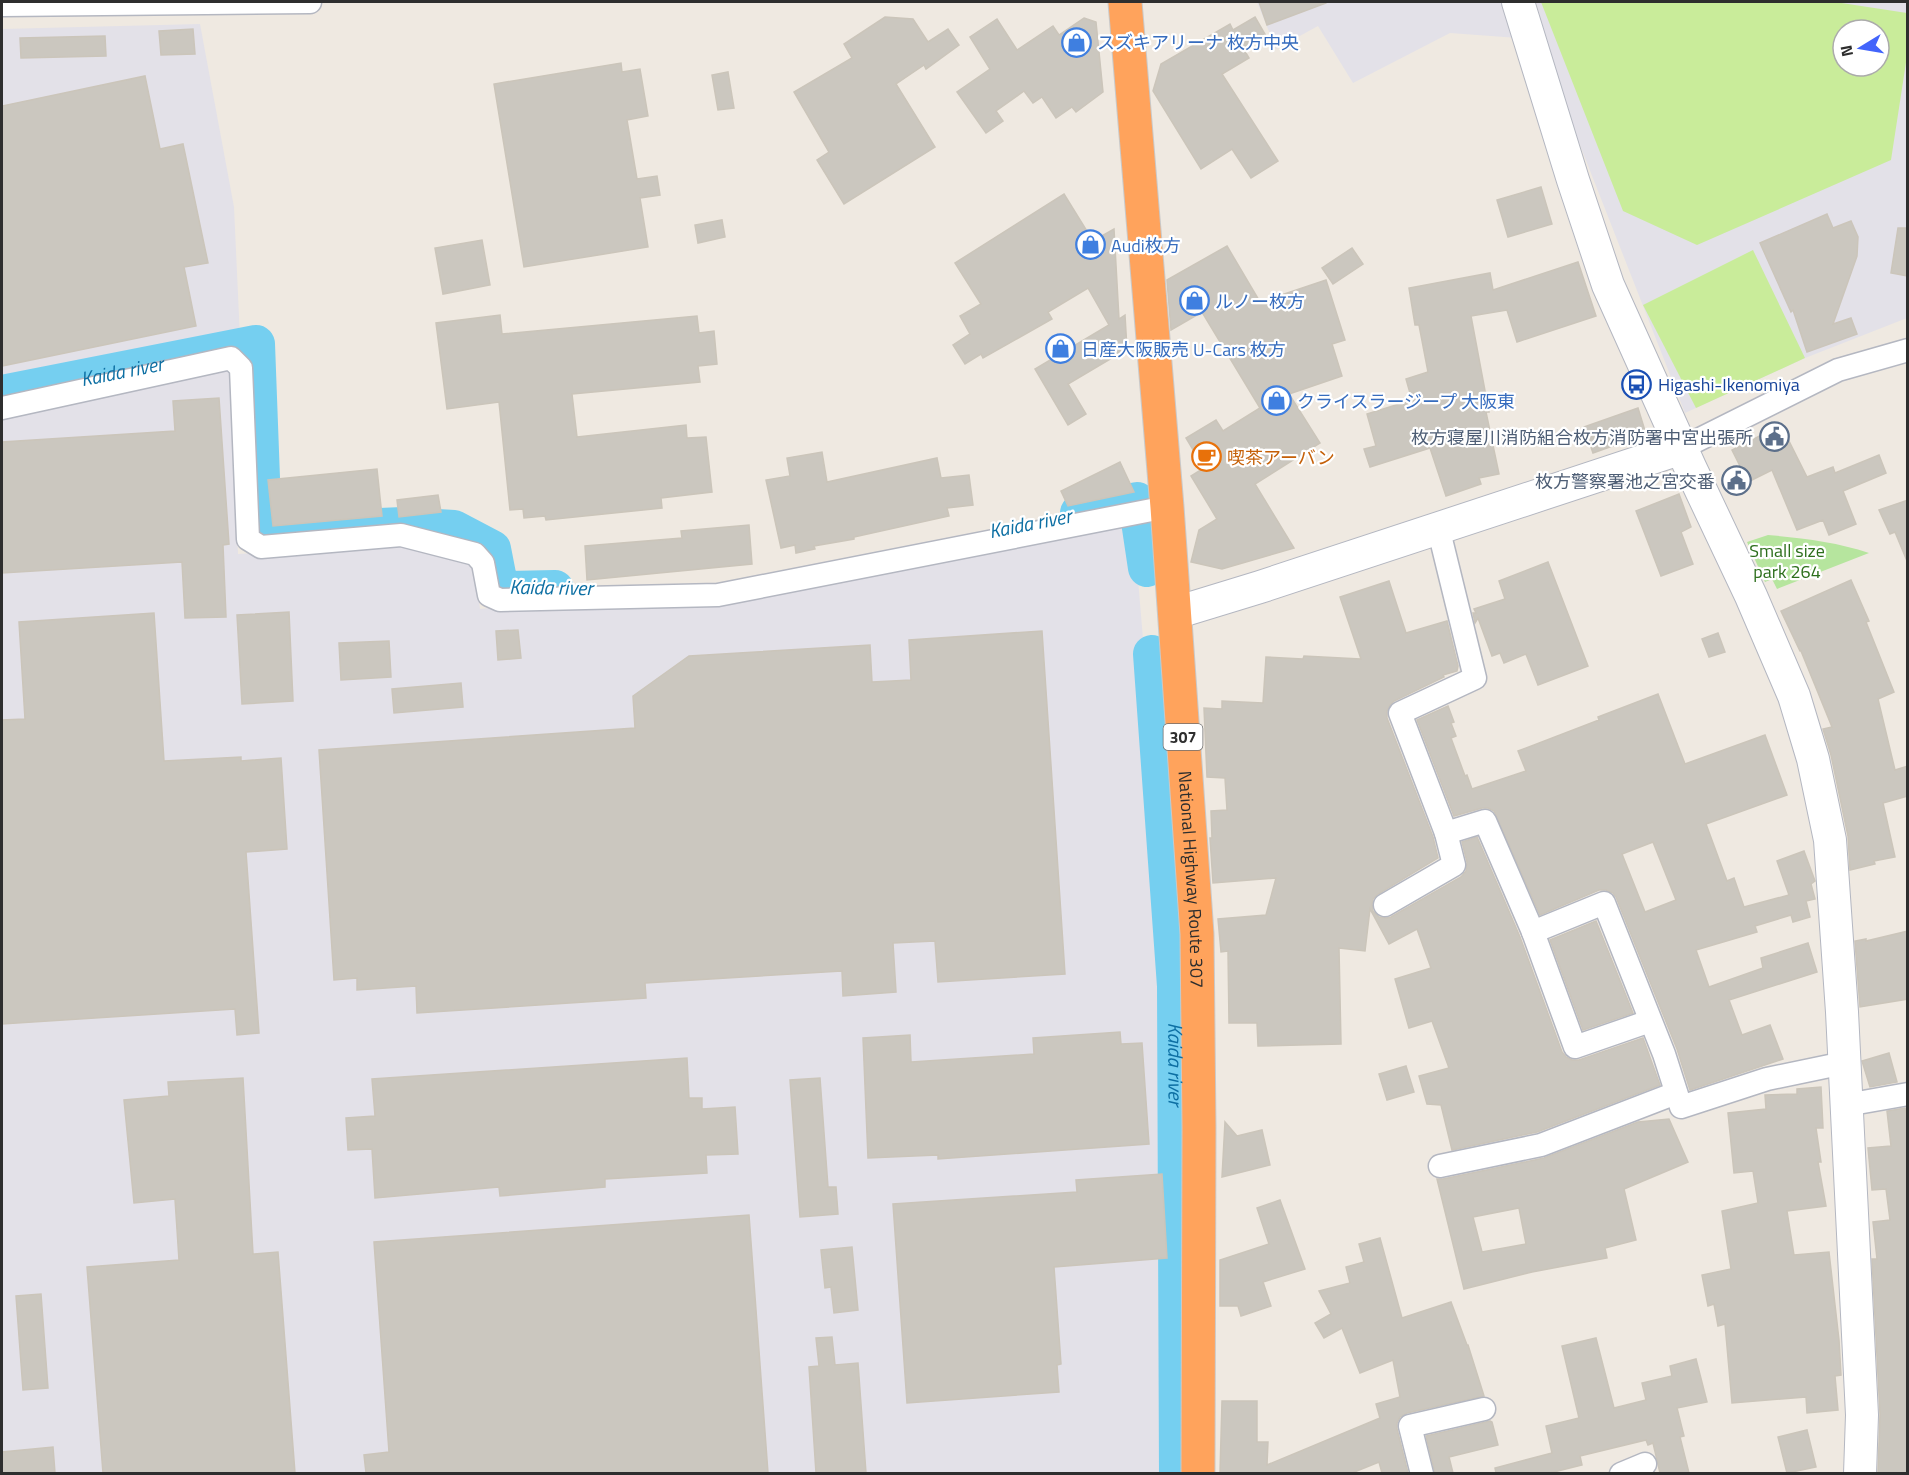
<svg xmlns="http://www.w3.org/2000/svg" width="1909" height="1475" font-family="'Titillium Web','Noto Sans JP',sans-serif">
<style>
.industrial{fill:#e3e1e8;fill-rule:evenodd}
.green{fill:#b6e59e}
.pitch{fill:#c9ec9a;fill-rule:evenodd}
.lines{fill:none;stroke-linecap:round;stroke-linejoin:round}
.river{stroke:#75cff0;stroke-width:38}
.building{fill:#cbc7bf;stroke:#cbc5ba;stroke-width:1.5;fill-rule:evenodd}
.street-casing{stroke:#b4b7c1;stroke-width:25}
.secondary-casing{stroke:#b4b7c1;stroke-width:34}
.highway-casing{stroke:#c9c9c9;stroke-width:35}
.street{stroke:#fff;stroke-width:22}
.secondary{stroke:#fff;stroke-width:32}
.highway{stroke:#ffa35c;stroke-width:33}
.labels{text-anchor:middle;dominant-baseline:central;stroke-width:4.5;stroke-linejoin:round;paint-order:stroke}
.shield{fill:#fff;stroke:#6d6d6d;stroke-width:1.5}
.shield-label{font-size:16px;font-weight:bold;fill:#2e2e2e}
.shop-label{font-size:18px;fill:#366cbe;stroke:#fff;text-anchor:start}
.transit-label{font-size:18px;fill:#164399;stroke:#fff;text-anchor:start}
.service-label{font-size:18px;fill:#4e5e75;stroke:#fff;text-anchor:end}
.food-label{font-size:18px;fill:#c56008;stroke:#fff;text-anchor:start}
.park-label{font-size:18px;fill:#2c6e1b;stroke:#fff}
.street-label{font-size:18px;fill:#2e2e2e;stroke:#fff}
.water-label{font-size:20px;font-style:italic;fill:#0d6fa3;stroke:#fff}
</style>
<rect width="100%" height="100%" fill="#efe9e1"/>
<!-- industrial -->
<g class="industrial">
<polygon points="1257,2 1507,2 1518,38 1450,33 1353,83 1318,26 1276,49"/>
<path d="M1536 2H1907V318L1805 358 1685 413 1569 117ZM1843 30H1879V66H1843Z"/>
<polygon points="200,24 234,207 240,338 2,387 2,29"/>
<polygon points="231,368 238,554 393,546 433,552 473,561 480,609 539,603 712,607 1119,523 1134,531 1172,987 1172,1473 2,1473 2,418"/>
</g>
<!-- green -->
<path class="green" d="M1768 535C1802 538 1837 542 1869 553L1777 589 1772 579 1765 582 1747 542Z"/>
<!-- pitch -->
<g class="pitch">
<path d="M1541 2H1835L1907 13V56L1891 160 1697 245 1623 211ZM1843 30H1879V66H1843Z"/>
<polygon points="1753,250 1805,358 1696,408 1643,305"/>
</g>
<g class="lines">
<!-- river -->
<g class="river">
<path id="s1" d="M2 394 256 344 263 532 403 526 454 529 492 549 499 585 506 590 555 589"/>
<polyline points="1079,513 1137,501 1147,568"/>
<path id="s2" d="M1152 654 1176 986 1178 1474"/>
</g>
</g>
<!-- building -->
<g class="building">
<polygon points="1259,2 1326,2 1326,3 1267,25"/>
<polygon points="885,17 913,19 928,42 948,29 959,45 926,69 924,65 896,84 935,147 844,204 817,160 829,152 794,92 852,58 844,44"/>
<polygon points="1255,17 1266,36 1243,48 1249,58 1222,74 1278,161 1251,178 1232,149 1201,169 1153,91 1161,64 1230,24 1233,30"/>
<polygon points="1084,18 1096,22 1103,92 1076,112 1072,107 1056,118 1042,97 1033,103 1024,91 996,111 1003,121 986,133 957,92 990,69 970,37 997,19 1017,50 1053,26 1059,35"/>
<polygon points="193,29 195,54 161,55 159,31"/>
<polygon points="105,36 106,56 21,58 20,38"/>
<polygon points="621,63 622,72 640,69 648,116 627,120 637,179 657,176 660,195 640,198 648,247 524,267 494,84"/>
<polygon points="728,72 734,108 718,110 712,75"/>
<polygon points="145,76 160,149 183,144 208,263 184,267 196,326 2,366 2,106"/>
<polygon points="1541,187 1552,224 1508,237 1497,200"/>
<polygon points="1064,194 1093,241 1114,229 1119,319 1125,315 1127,349 1068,384 1086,414 1068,425 1035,369 1109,325 1088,288 1048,312 1052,319 983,358 981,354 965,364 953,345 970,334 960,316 981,304 955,263"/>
<polygon points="1827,214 1833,228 1851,221 1858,237 1857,256 1833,324 1851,318 1857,334 1807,352 1793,310 1791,312 1760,243"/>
<polygon points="722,220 725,237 698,243 695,225"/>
<polygon points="1898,228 1908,228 1908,276 1891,273"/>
<polygon points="482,240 490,285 443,294 435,248"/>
<polygon points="1227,246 1260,302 1326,280 1345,340 1332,344 1342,376 1289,394 1320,443 1255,484 1294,548 1222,569 1191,562 1199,530 1217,519 1191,476 1204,468 1186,438 1216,420 1223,431 1260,408 1202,312 1171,330 1167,280"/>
<polygon points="1352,248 1363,264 1333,284 1322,268"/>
<polygon points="1578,262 1596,316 1517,342 1507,310 1471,316 1489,412 1486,412 1499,474 1479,478 1481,484 1446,496 1430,448 1370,467 1364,449 1376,446 1367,414 1412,400 1406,379 1428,372 1419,325 1415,325 1409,288 1490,273 1493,290"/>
<polygon points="500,315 502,334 697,316 699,333 714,331 717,364 698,366 700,382 572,394 577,437 686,425 687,438 706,437 712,492 661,498 662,508 546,520 545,516 524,518 523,509 510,510 499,402 447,409 436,323"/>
<polygon points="219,398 229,544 223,545 226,617 185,618 182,562 2,573 2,442 175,431 173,401"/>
<polygon points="1638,408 1646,434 1593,453 1584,427"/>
<polygon points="1781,425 1807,477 1833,467 1835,473 1879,455 1886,473 1843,491 1856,524 1829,535 1823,520 1797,530 1772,470 1748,482 1732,450"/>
<polygon points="822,452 827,482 937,458 941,478 969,475 973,505 947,508 949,516 854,537 854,539 814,546 815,549 796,553 795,545 781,548 766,480 790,476 787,458"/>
<polygon points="1120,462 1134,492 1068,506 1061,491"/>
<polygon points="377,469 382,516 273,526 268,480"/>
<polygon points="1679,494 1691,527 1681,532 1693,564 1661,576 1636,511"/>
<polygon points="438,495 441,512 399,517 397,500"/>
<polygon points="1908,500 1908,560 1907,561 1895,532 1890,534 1879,510"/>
<polygon points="749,525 752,564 587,580 585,546 682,538 681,531"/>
<polygon points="1548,562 1588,666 1538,685 1526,654 1504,663 1500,653 1492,656 1478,618 1475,623 1473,613 1476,613 1474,609 1505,599 1499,581"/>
<polygon points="1851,580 1869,621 1866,622 1894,692 1878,699 1895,770 1908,766 1908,796 1883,803 1895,857 1874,861 1875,864 1850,870 1848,836 1831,755 1823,729 1832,727 1801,651 1800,651 1781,611"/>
<polygon points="1389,581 1406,633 1447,621 1458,666 1457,671 1443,675 1444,677 1394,701 1390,705 1387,711 1387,718 1433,837 1438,858 1378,894 1373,899 1372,904 1373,911 1379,917 1386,918 1391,917 1461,877 1466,871 1467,862 1462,842 1477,837 1520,937 1562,1052 1566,1057 1572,1060 1579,1060 1643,1038 1660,1085 1537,1132 1452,1150 1441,1105 1427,1104 1419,1076 1449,1068 1432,1021 1409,1028 1395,979 1431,968 1417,929 1389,944 1370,909 1365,951 1339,948 1341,1044 1258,1046 1257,1023 1229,1023 1228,951 1221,952 1218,919 1266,915 1276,878 1213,883 1210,838 1212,838 1211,811 1227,810 1225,778 1207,777 1204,708 1222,709 1222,701 1263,703 1266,657 1303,659 1304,656 1361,659 1340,597"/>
<polygon points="289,612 293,701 242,704 237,615"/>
<polygon points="154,613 164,761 241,757 241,761 281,758 287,849 246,852 259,1033 237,1035 235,1009 2,1024 2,720 25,719 19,622"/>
<polygon points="518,630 521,658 498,660 496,631"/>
<polygon points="1042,631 1065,974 938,982 935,941 893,943 896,992 843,996 842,971 645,983 646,998 417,1013 416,986 357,990 357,978 334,980 319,750 635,728 633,696 689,656 870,645 872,682 911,680 909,640"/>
<polygon points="1718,633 1725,652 1709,657 1702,639"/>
<polygon points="389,641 391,677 341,680 339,643"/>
<polygon points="461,683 463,707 394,713 392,689"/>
<path d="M1658 694 1685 764 1765 735 1787 795 1706 824 1727 881 1734 878 1744 907 1789 895 1777 861 1804 851 1815 881 1811 884 1815 899 1806 901 1810 917 1793 922 1791 915 1755 926 1757 932 1696 950 1709 987 1763 968 1761 958 1808 943 1817 972 1729 1000 1742 1035 1770 1025 1783 1059 1690 1090 1677 1049 1616 897 1613 893 1606 890H1599L1540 915 1494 811 1488 808H1482L1454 816 1417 720 1448 706 1454 722 1451 723 1456 736 1451 738 1465 776 1467 775 1472 789 1526 771 1518 751 1599 720 1598 717ZM1653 842 1676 900 1645 912 1622 854Z"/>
<polygon points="1596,921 1633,1013 1583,1030 1550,940"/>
<polygon points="1908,931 1908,999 1860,1007 1855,941 1866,939 1866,941"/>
<polygon points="1120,1032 1121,1044 1142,1043 1149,1144 938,1159 938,1155 868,1158 863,1038 910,1035 911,1062 1034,1054 1033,1038"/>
<polygon points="1889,1053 1897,1082 1870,1087 1862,1061"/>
<polygon points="687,1058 689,1098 702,1098 702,1109 735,1107 738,1154 706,1155 707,1173 605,1179 605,1187 500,1196 499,1187 375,1198 372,1149 348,1150 346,1118 375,1116 372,1079"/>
<polygon points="1406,1066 1414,1092 1387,1100 1379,1074"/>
<polygon points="243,1078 253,1254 278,1252 295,1473 103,1473 87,1267 179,1260 175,1199 134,1203 124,1100 169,1096 168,1082"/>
<polygon points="820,1078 828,1187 836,1187 838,1214 800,1217 790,1080"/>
<polygon points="1821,1087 1823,1128 1816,1128 1821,1162 1818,1162 1826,1206 1787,1211 1794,1255 1829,1252 1839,1340 1841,1375 1835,1376 1838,1410 1807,1413 1806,1397 1732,1403 1725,1324 1718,1326 1714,1304 1708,1306 1702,1275 1731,1269 1722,1211 1758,1203 1753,1171 1734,1173 1728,1113 1766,1109 1765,1095 1797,1094 1797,1089"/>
<polygon points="1905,1108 1908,1118 1908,1473 1878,1473 1880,1414 1872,1259 1877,1259 1873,1222 1890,1220 1886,1189 1872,1190 1868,1148 1891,1146 1887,1111"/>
<path d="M1669 1119 1688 1162 1624 1189 1636 1240 1605 1248 1607 1258 1532 1272 1464 1289 1437 1179H1443L1544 1158 1638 1122ZM1519 1208 1526 1244 1482 1252 1473 1217Z"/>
<polygon points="1225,1122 1237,1136 1262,1130 1270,1165 1222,1177"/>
<polygon points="1162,1174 1167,1258 1054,1267 1061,1364 1057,1365 1059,1392 907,1403 893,1204 1077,1192 1076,1180"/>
<polygon points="1280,1200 1305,1269 1263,1282 1271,1306 1241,1316 1238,1306 1220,1306 1220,1260 1269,1244 1257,1208"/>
<polygon points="749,1215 768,1473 366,1473 364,1455 389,1452 374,1242"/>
<polygon points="1380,1238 1402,1318 1451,1302 1467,1345 1468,1345 1484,1396 1407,1413 1400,1417 1397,1423 1397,1429 1408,1473 1382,1473 1379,1462 1352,1473 1220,1473 1222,1401 1257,1401 1257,1442 1268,1442 1267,1465 1380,1418 1376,1404 1400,1397 1393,1360 1360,1373 1342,1328 1324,1338 1315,1323 1331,1314 1319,1291 1350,1283 1346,1267 1364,1262 1359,1244"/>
<polygon points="852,1247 858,1310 834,1313 831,1287 825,1288 821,1250"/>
<polygon points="41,1294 48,1388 23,1390 16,1296"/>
<polygon points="832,1337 835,1365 858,1363 866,1473 816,1473 809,1367 819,1366 816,1338"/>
<polygon points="1596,1338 1614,1408 1646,1400 1642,1383 1672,1376 1670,1366 1696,1359 1707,1402 1677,1408 1684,1436 1680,1437 1689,1473 1660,1473 1653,1443 1648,1445 1646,1440 1580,1456 1582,1465 1550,1473 1496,1473 1495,1468 1552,1453 1546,1426 1579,1418 1562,1346"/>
<polygon points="1490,1421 1492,1422 1498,1445 1449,1457 1453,1473 1435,1473 1426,1436"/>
<polygon points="1807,1430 1816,1467 1787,1473 1778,1437"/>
<polygon points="53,1447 55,1473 2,1473 2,1452"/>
</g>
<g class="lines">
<defs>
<g id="street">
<polyline points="2,5 310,2"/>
<polyline points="2,408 231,358 241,368 248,539 261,547 401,535 475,554 483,563 489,595 500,600 718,595 1167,507"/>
<polyline points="1682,448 1838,370 1908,350"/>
<polyline points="1446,833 1485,821 1533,932 1575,1047 1650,1021"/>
<polyline points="1385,905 1454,865 1446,833 1400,713 1475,678 1438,527"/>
<polyline points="1533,932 1604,903 1664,1054 1681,1107 1767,1079 1844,1063"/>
<polyline points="1846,1105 1908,1094"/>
<polyline points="1440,1166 1541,1145 1676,1093"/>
<polyline points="1422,1474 1410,1426 1484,1409"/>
<polyline points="1621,1474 1645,1464"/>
</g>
<g id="secondary">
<polyline points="1518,2 1573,180 1608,285 1690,467 1751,596 1794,696 1813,759 1830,840 1842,1012 1862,1415 1860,1474"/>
<polyline points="1175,613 1260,587 1682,448"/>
</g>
<g id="highway">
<path id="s3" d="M1125 2 1167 507 1197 934 1199 1127 1198 1474"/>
</g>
</defs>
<!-- street casing -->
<use href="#street" class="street-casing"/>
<!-- secondary casing -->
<use href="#secondary" class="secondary-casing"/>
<!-- highway casing -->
<use href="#highway" class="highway-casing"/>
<!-- street -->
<use href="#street" class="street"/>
<!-- secondary -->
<use href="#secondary" class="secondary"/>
<!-- highway -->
<use href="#highway" class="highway"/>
</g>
<!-- icons -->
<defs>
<symbol id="shop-ring" viewBox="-11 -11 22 22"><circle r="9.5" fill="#fff" stroke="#3f7fe0" stroke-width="1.5"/><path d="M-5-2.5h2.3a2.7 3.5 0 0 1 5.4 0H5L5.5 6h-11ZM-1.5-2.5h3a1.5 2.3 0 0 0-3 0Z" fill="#3f7fe0"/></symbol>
<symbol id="bus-ring" viewBox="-11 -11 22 22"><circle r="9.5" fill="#fff" stroke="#1a4fb4" stroke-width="1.5"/><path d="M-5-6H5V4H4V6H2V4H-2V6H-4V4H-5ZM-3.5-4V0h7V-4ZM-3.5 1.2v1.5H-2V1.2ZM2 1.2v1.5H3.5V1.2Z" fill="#1a4fb4"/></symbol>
<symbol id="civic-ring" viewBox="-11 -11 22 22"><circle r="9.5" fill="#fff" stroke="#5c6f8a" stroke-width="1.5"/><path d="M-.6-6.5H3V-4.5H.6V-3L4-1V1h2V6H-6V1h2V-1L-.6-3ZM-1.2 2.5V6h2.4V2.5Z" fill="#5c6f8a"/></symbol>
<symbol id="cafe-ring" viewBox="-11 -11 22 22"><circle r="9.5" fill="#fff" stroke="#e8710a" stroke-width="1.5"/><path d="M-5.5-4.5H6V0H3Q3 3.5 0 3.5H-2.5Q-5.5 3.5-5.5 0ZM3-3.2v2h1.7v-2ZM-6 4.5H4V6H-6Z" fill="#e8710a"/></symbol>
</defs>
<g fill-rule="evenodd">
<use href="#shop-ring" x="1060" y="26" width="33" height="33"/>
<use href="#shop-ring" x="1074" y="228" width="33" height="33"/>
<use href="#shop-ring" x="1178" y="284" width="33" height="33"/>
<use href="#shop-ring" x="1044" y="332" width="33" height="33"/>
<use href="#bus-ring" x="1620" y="368" width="33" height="33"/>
<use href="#shop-ring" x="1260" y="384" width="33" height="33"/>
<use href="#civic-ring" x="1758" y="420" width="33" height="33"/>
<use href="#cafe-ring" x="1190" y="440" width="33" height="33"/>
<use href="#civic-ring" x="1720" y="464" width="33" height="33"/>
</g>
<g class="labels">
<!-- shield labels -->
<rect class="shield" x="1163.5" y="724" width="39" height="26" rx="4.5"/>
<g class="shield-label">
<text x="1183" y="737">307</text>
</g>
<!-- shop labels -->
<g class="shop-label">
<text x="1097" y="42">スズキアリーナ 枚方中央</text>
<text x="1111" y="245">Audi枚方</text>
<text x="1215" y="301">ルノー枚方</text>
<text x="1081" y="349">日産大阪販売 U-Cars 枚方</text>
<text x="1297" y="401">クライスラージープ 大阪東</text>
</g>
<!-- transit labels -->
<g class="transit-label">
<text x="1658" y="384">Higashi-Ikenomiya</text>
</g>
<!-- service labels -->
<g class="service-label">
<text x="1753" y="437">枚方寝屋川消防組合枚方消防署中宮出張所</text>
<text x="1715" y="481">枚方警察署池之宮交番</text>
</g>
<!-- food labels -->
<g class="food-label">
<text x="1227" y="457">喫茶アーバン</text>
</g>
<!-- park labels -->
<g class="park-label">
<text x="1787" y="550">Small size<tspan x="1787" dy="21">park 264</tspan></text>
</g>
<!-- street labels -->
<g class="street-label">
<text stroke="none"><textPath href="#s3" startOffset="880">National Highway Route 307</textPath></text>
</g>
<!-- water labels -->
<g class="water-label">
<text stroke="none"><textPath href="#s1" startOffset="122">Kaida river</textPath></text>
<text transform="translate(1030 523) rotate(-11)">Kaida river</text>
<text transform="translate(551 587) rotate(1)">Kaida river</text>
<text stroke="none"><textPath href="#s2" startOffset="411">Kaida river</textPath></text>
</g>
</g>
<!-- border -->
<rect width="1909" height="1475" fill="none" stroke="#2e2e2e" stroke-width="6"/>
<!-- north arrow -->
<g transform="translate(1861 48) rotate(259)"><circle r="28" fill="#ffffff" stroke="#ababab" stroke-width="1.5"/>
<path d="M0-4.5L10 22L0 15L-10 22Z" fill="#4264fb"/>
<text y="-9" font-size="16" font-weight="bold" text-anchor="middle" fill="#2e2e2e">N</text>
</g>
</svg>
